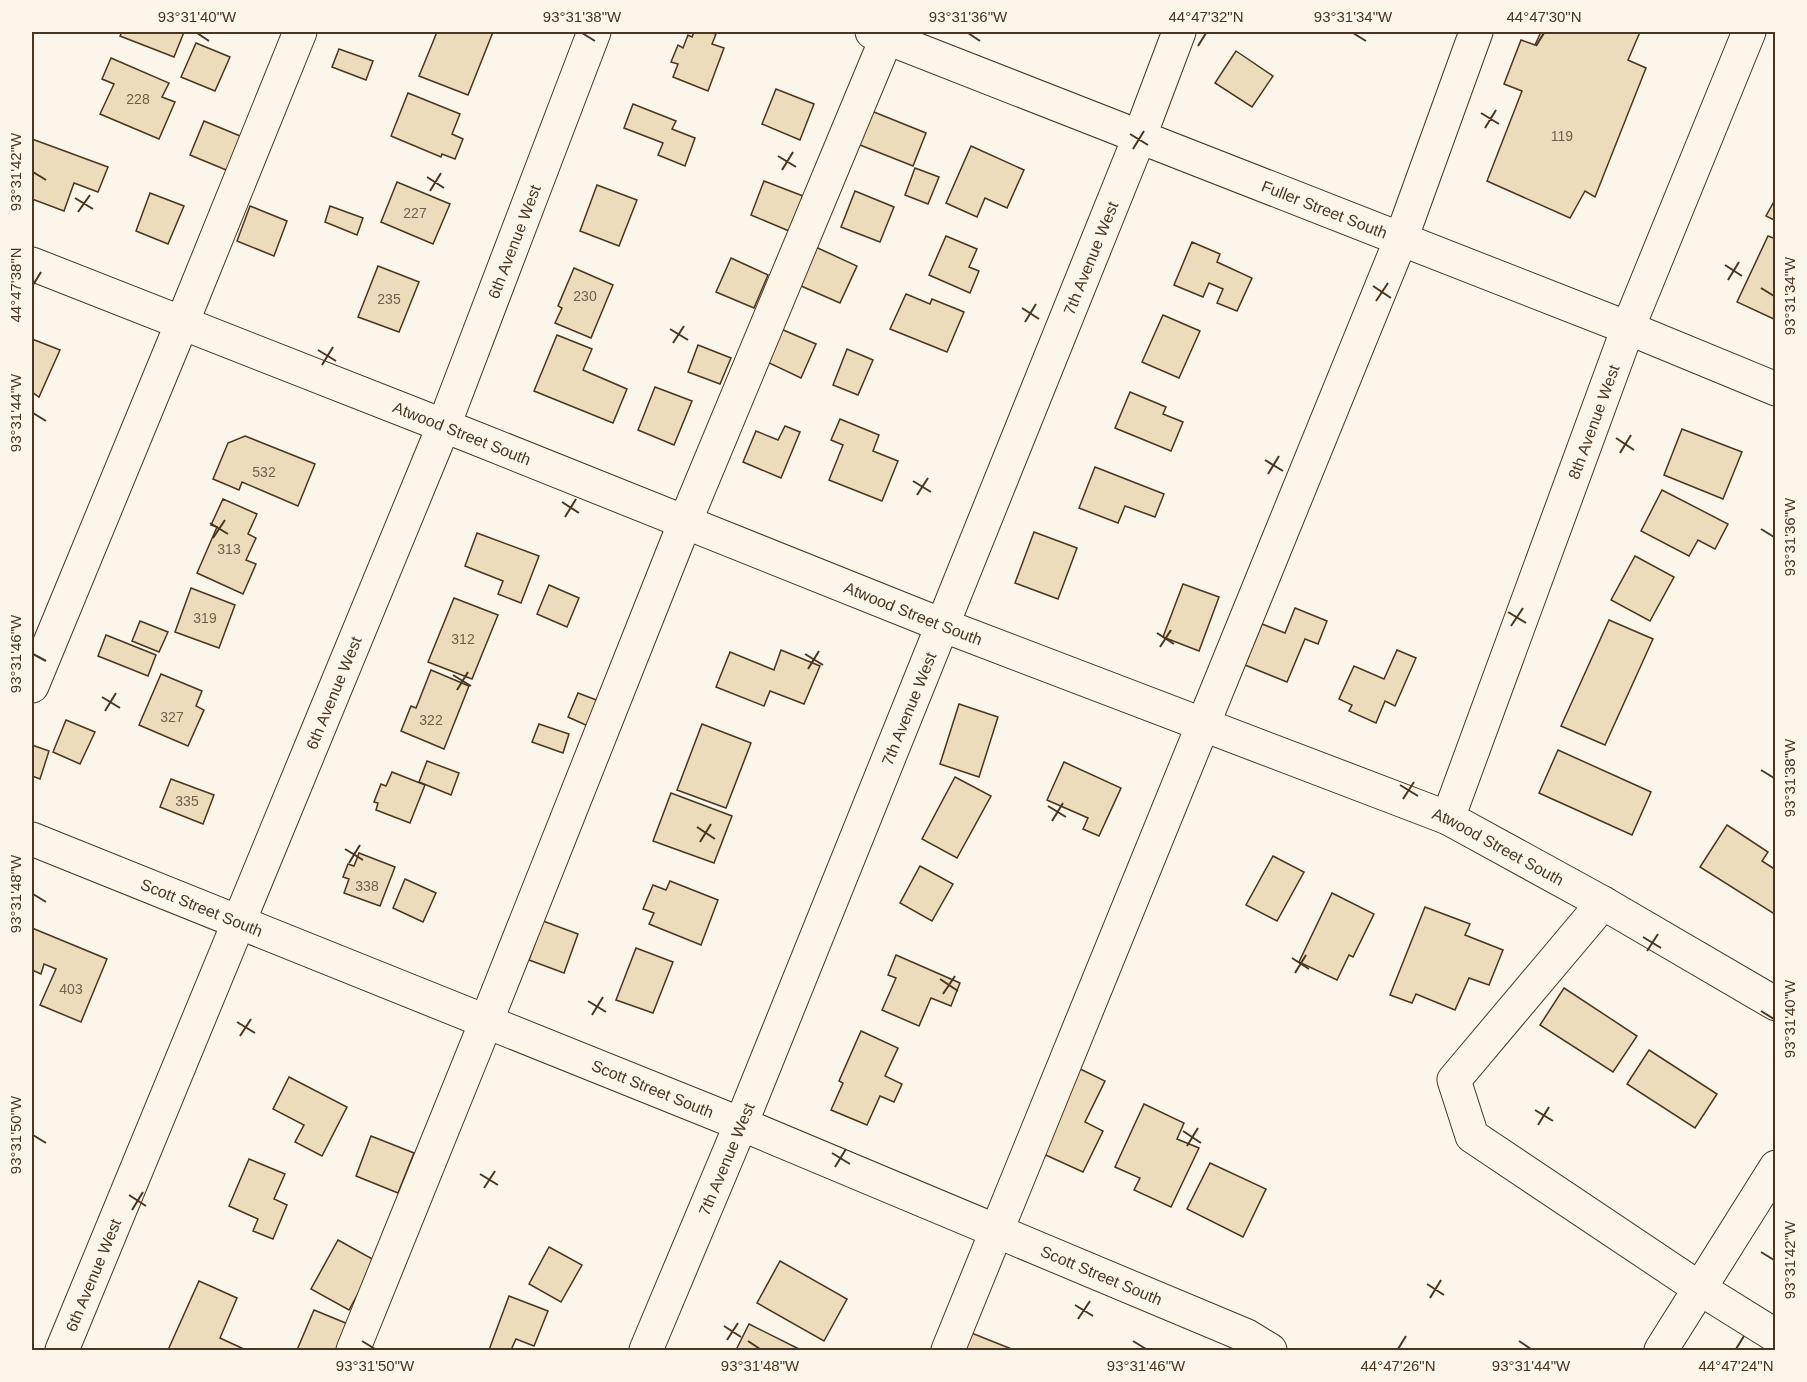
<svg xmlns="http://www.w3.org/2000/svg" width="1807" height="1382" font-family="Arial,sans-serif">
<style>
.building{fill:#ecdcbc;stroke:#4a3520;stroke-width:1.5}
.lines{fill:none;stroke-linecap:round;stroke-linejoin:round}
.minor-casing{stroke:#4a3520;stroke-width:35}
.minor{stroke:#fbf6e9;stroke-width:33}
.ticks{fill:none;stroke:#4a3520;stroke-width:2}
.labels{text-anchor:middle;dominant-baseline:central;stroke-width:4.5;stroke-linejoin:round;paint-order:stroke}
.number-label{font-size:14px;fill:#725f47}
.street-label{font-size:16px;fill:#4a3520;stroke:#fbf6e9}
.neatline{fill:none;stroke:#4a3520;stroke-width:2}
.ticks-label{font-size:15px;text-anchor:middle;fill:#4a3520}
</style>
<rect width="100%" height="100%" fill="#fbf6e9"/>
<!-- building -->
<g class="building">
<polygon points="122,32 184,32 174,57 120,36"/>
<polygon points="437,32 493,32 468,95 419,76"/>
<polygon points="694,32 708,32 716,34 712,44 724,48 708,91 673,77 678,64 671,62 678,45 683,48 688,35 692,37"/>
<polygon points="1541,32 1640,32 1628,60 1646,68 1595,197 1585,191 1570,218 1487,181 1522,91 1504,84 1521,40 1535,45"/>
<polygon points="196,43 230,57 215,91 181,77"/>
<polygon points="339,49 373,61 366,80 332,67"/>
<polygon points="1236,51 1273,76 1252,107 1215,83"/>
<polygon points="111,58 169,83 162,97 175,102 159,139 100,114 114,84 102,79"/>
<polygon points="776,89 814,104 800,140 762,124"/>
<polygon points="408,93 460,114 452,134 463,139 455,159 442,154 441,157 391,136"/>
<polygon points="633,104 676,121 672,129 695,138 685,166 658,155 663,143 624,128"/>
<polygon points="864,108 926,133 913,166 850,141"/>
<polygon points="204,121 245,138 231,172 190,155"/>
<polygon points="32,139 108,167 98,192 74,183 64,211 32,199"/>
<polygon points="971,146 1024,170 1007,208 985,198 977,217 946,203"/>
<polygon points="915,168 939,177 928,204 905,195"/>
<polygon points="764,181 803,196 789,231 751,215"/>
<polygon points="397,182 450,204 433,244 381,222"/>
<polygon points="597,185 637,200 619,246 580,231"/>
<polygon points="855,191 894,207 880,242 841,227"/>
<polygon points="150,193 184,206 168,244 136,231"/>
<polygon points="1776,198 1776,221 1766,216"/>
<polygon points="250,206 287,221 274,256 237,241"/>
<polygon points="330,206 363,218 357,235 325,222"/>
<polygon points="946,236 977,249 969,267 979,271 970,293 929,275"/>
<polygon points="1768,236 1776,239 1776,320 1737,302"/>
<polygon points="1192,242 1220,254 1217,262 1252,278 1237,311 1217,303 1223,289 1209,283 1203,297 1174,285"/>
<polygon points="809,244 857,266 840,303 792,282"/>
<polygon points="731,258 768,275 754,308 716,292"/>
<polygon points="378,266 419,282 399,332 358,317"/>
<polygon points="574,268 613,285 591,338 555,323 562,308 558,306"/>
<polygon points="906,294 930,304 932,299 964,312 947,352 890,329"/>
<polygon points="1163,315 1200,331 1179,378 1142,362"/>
<polygon points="781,329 816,344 801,378 767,362"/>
<polygon points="557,335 592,349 583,370 627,389 613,423 534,391"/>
<polygon points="32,339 60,350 39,397 32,392"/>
<polygon points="698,345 731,358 720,384 688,372"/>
<polygon points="847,349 873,360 858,395 833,385"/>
<polygon points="655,387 692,401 674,445 638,430"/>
<polygon points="1130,392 1166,407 1163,414 1183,422 1171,451 1115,428"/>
<polygon points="840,419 879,435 873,451 898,461 882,501 829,480 843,445 831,440"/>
<polygon points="785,426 800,432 781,478 743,462 756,431 778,440"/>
<polygon points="1682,429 1742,452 1723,499 1664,475"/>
<polygon points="245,436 315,464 298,506 242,482 239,490 213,479 228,443"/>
<polygon points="1095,467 1164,494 1155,517 1125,506 1118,523 1079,508"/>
<polygon points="1662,490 1728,524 1715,549 1698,540 1689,556 1641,531"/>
<polygon points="223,499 257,514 248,534 256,538 246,560 256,564 243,594 197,573 217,527 211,525"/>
<polygon points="1034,532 1077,548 1058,599 1015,583"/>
<polygon points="477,533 539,556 521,603 498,594 503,581 465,566"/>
<polygon points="1635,556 1674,577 1650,621 1611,600"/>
<polygon points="1183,584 1219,597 1199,651 1163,637"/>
<polygon points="549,585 579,598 567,627 537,614"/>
<polygon points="191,588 235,605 219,648 175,632"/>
<polygon points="454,598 498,615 472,679 428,662"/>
<polygon points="1295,608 1327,621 1318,644 1305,639 1287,682 1245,665 1262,624 1285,633"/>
<polygon points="1609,620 1653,639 1605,745 1561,726"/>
<polygon points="140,621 168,632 159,652 132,641"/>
<polygon points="106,635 156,655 148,676 98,656"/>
<polygon points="781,650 820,666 804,704 770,691 764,706 716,687 730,652 774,670"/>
<polygon points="1397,650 1416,658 1395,706 1385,701 1376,723 1349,711 1352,705 1339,699 1354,666 1384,679"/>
<polygon points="431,670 469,686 444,749 401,731 411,706 416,708"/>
<polygon points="161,674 202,691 196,706 204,710 188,746 139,725"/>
<polygon points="578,693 599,701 588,726 568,717"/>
<polygon points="959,704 998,717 979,777 940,764"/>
<polygon points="66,720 95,732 80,764 53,752"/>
<polygon points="539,724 569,734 563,753 532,742"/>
<polygon points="702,724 751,743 726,808 677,790"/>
<polygon points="32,745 49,751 40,779 32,776"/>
<polygon points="1558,750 1651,792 1632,835 1539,793"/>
<polygon points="427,761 459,773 451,795 419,782"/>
<polygon points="1064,762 1121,788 1099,836 1083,829 1088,818 1047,800"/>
<polygon points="392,772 425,785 410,823 376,810 378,803 374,802 381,784 386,786"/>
<polygon points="955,777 991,796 957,858 922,839"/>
<polygon points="171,779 214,795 203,824 160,807"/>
<polygon points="671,793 732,816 714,863 653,841"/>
<polygon points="1727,825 1768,852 1762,861 1776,870 1776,915 1700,867"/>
<polygon points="359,853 395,867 380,906 344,893 349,879 343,877 348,864 354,866"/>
<polygon points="1273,856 1304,872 1277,921 1246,905"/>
<polygon points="920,866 953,884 932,921 900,903"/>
<polygon points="405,879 436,893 423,922 393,908"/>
<polygon points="670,881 718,900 701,945 649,924 654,913 643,909 653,885 666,890"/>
<polygon points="1332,893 1374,914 1353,957 1349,955 1337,980 1299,962"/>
<polygon points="1425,907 1470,924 1465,935 1503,950 1489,985 1469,978 1455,1010 1416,994 1412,1003 1390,995"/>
<polygon points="543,921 578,934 564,973 529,960"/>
<polygon points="32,928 107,959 81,1022 40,1005 56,969 44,964 41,974 32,970"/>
<polygon points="636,948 673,962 653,1013 616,1000"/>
<polygon points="896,955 960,983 951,1006 931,998 919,1026 882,1010 896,978 888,975"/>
<polygon points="1564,988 1637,1036 1613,1072 1540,1025"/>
<polygon points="861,1031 898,1048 885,1076 902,1084 894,1102 880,1096 867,1125 831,1110 843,1083 839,1081"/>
<polygon points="1649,1050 1717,1094 1695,1128 1627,1084"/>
<polygon points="1074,1066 1105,1081 1085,1122 1103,1131 1083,1172 1037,1151"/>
<polygon points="289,1077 347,1107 322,1156 295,1142 304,1125 273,1109"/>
<polygon points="1144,1104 1184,1123 1177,1139 1199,1148 1171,1207 1134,1190 1140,1178 1115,1167"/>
<polygon points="371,1136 414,1153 398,1193 356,1176"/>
<polygon points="249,1159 285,1174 274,1199 287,1205 273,1239 253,1231 258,1219 229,1206"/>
<polygon points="1210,1163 1266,1189 1243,1237 1187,1209"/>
<polygon points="338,1240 376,1261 349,1310 311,1289"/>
<polygon points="549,1247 582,1265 561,1302 529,1284"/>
<polygon points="780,1261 847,1299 824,1341 757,1303"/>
<polygon points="199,1281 237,1298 220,1338 246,1350 168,1350"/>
<polygon points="509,1296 548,1311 534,1346 516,1339 511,1350 489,1350"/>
<polygon points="314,1310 348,1324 337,1350 297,1350"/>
<polygon points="749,1324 801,1350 736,1350"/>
<polygon points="959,1328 1014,1350 949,1350"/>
</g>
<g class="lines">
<defs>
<g id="minor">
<path id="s1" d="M872 32 1628 328 1776 389"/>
<path id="s2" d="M32 264 470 436 942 625 1448 818 1603 903 1776 1004"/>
<polyline points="32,686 182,323 300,32"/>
<path id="s3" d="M1448 818 1628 328 1749 32"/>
<path id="s4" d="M32 839 741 1124 1247 1336 1270 1350"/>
<polyline points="1603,903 1454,1080 1472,1136 1699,1288 1776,1336"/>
<path id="s5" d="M62 1350 444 425 594 32"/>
<polyline points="353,1350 486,1022 685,522 889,32"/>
<path id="s6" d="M646 1350 741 1124 1139 138 1179 32"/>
<polyline points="948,1350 1401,239 1476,32"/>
<polyline points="1661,1350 1776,1167"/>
</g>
</defs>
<!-- minor casing -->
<use href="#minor" class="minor-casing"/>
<!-- minor -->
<use href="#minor" class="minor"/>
</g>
<!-- ticks -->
<path class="ticks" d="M197 33 209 41M582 33 595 41M968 33 980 41M1353 33 1366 41M1198 46 1206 33M1536 46 1544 33M1481 113 1499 124M1485 128 1496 110M1130 134 1148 145M1133 149 1144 131M778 156 796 167M782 170 793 152M33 172 46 180M427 177 444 188M430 191 441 173M75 198 93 209M78 212 90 195M1725 265 1742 276M1728 280 1739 262M33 285 41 272M1373 286 1391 298M1761 288 1774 296M1376 301 1388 283M1022 308 1039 319M1025 322 1036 304M670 329 688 340M673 343 684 326M318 350 336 361M322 365 333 347M33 413 46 421M1616 438 1634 450M1620 453 1631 435M1265 460 1283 471M1268 474 1279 456M913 481 931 492M917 495 928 478M562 502 579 513M565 517 576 499M210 523 228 534M1761 529 1774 537M213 538 225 520M1508 612 1526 623M1511 626 1523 608M1157 633 1174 644M1160 647 1171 630M33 654 46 661M805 654 823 665M808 669 819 651M453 675 471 686M457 690 468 672M102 697 120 708M105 711 116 693M1761 770 1774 778M1400 785 1418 796M1403 799 1414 782M1048 806 1066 817M1052 821 1063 803M697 827 715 839M700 842 711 824M345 849 363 860M349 863 360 845M33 894 46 902M1643 937 1661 948M1647 951 1658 934M1292 958 1309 969M1295 973 1306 955M940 979 958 991M943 994 955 976M588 1001 606 1012M1761 1011 1774 1019M592 1015 603 997M237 1022 255 1033M240 1036 251 1019M1535 1110 1553 1121M1538 1125 1549 1107M1183 1131 1201 1143M33 1135 46 1143M1187 1146 1198 1128M832 1153 850 1164M835 1167 846 1149M480 1174 498 1185M484 1188 495 1171M129 1195 146 1206M132 1210 143 1192M1761 1252 1774 1260M1427 1284 1444 1295M1430 1298 1441 1280M1075 1305 1093 1316M1078 1319 1090 1301M724 1326 741 1337M727 1340 738 1323M362 1341 375 1349M748 1341 760 1349M1133 1341 1146 1349M1519 1341 1531 1349M1398 1349 1406 1336M1736 1349 1744 1336"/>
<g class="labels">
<!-- number labels -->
<g class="number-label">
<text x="138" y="99">228</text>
<text x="1562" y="136">119</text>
<text x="415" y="213">227</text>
<text x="585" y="296">230</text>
<text x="389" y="299">235</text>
<text x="264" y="472">532</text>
<text x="229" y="549">313</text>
<text x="205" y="618">319</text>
<text x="463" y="639">312</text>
<text x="172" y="717">327</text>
<text x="431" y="720">322</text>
<text x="187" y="801">335</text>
<text x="367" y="886">338</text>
<text x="71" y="989">403</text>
</g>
<!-- street labels -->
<g class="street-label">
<text stroke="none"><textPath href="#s1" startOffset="486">Fuller Street South</textPath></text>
<text stroke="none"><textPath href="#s5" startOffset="1197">6th Avenue West</textPath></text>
<text stroke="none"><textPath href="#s6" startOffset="1179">7th Avenue West</textPath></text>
<text stroke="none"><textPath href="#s3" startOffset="422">8th Avenue West</textPath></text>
<text stroke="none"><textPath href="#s2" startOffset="462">Atwood Street South</textPath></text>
<text stroke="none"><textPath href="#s2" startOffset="948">Atwood Street South</textPath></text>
<text stroke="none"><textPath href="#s5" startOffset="711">6th Avenue West</textPath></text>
<text stroke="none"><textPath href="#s6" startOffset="693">7th Avenue West</textPath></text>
<text stroke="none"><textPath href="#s2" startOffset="1578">Atwood Street South</textPath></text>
<text stroke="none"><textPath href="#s4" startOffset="183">Scott Street South</textPath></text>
<text stroke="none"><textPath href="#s4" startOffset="669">Scott Street South</textPath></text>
<text stroke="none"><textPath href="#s6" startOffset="207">7th Avenue West</textPath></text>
<text stroke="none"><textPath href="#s5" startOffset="81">6th Avenue West</textPath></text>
<text stroke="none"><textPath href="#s4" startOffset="1155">Scott Street South</textPath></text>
</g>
</g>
<!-- border -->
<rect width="1807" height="1382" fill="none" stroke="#fbf6e9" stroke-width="66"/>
<rect x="33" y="33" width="1741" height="1316" class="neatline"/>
<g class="ticks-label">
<text x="197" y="22">93°31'40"W</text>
<text x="582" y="22">93°31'38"W</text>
<text x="968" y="22">93°31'36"W</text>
<text x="1206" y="22">44°47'32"N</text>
<text x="1353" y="22">93°31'34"W</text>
<text x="1544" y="22">44°47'30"N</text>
<text transform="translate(16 172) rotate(-90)" y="5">93°31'42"W</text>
<text transform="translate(16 285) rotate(-90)" y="5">44°47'38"N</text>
<text transform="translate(1790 296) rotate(-90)" y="5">93°31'34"W</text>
<text transform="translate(16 413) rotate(-90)" y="5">93°31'44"W</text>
<text transform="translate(1790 537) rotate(-90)" y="5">93°31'36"W</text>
<text transform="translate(16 654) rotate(-90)" y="5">93°31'46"W</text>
<text transform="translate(1790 778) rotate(-90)" y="5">93°31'38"W</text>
<text transform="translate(16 894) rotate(-90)" y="5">93°31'48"W</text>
<text transform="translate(1790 1019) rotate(-90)" y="5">93°31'40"W</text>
<text transform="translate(16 1135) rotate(-90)" y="5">93°31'50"W</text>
<text transform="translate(1790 1260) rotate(-90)" y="5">93°31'42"W</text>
<text x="375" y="1371">93°31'50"W</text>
<text x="760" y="1371">93°31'48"W</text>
<text x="1146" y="1371">93°31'46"W</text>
<text x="1398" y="1371">44°47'26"N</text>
<text x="1531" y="1371">93°31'44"W</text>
<text x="1736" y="1371">44°47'24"N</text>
</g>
</svg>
